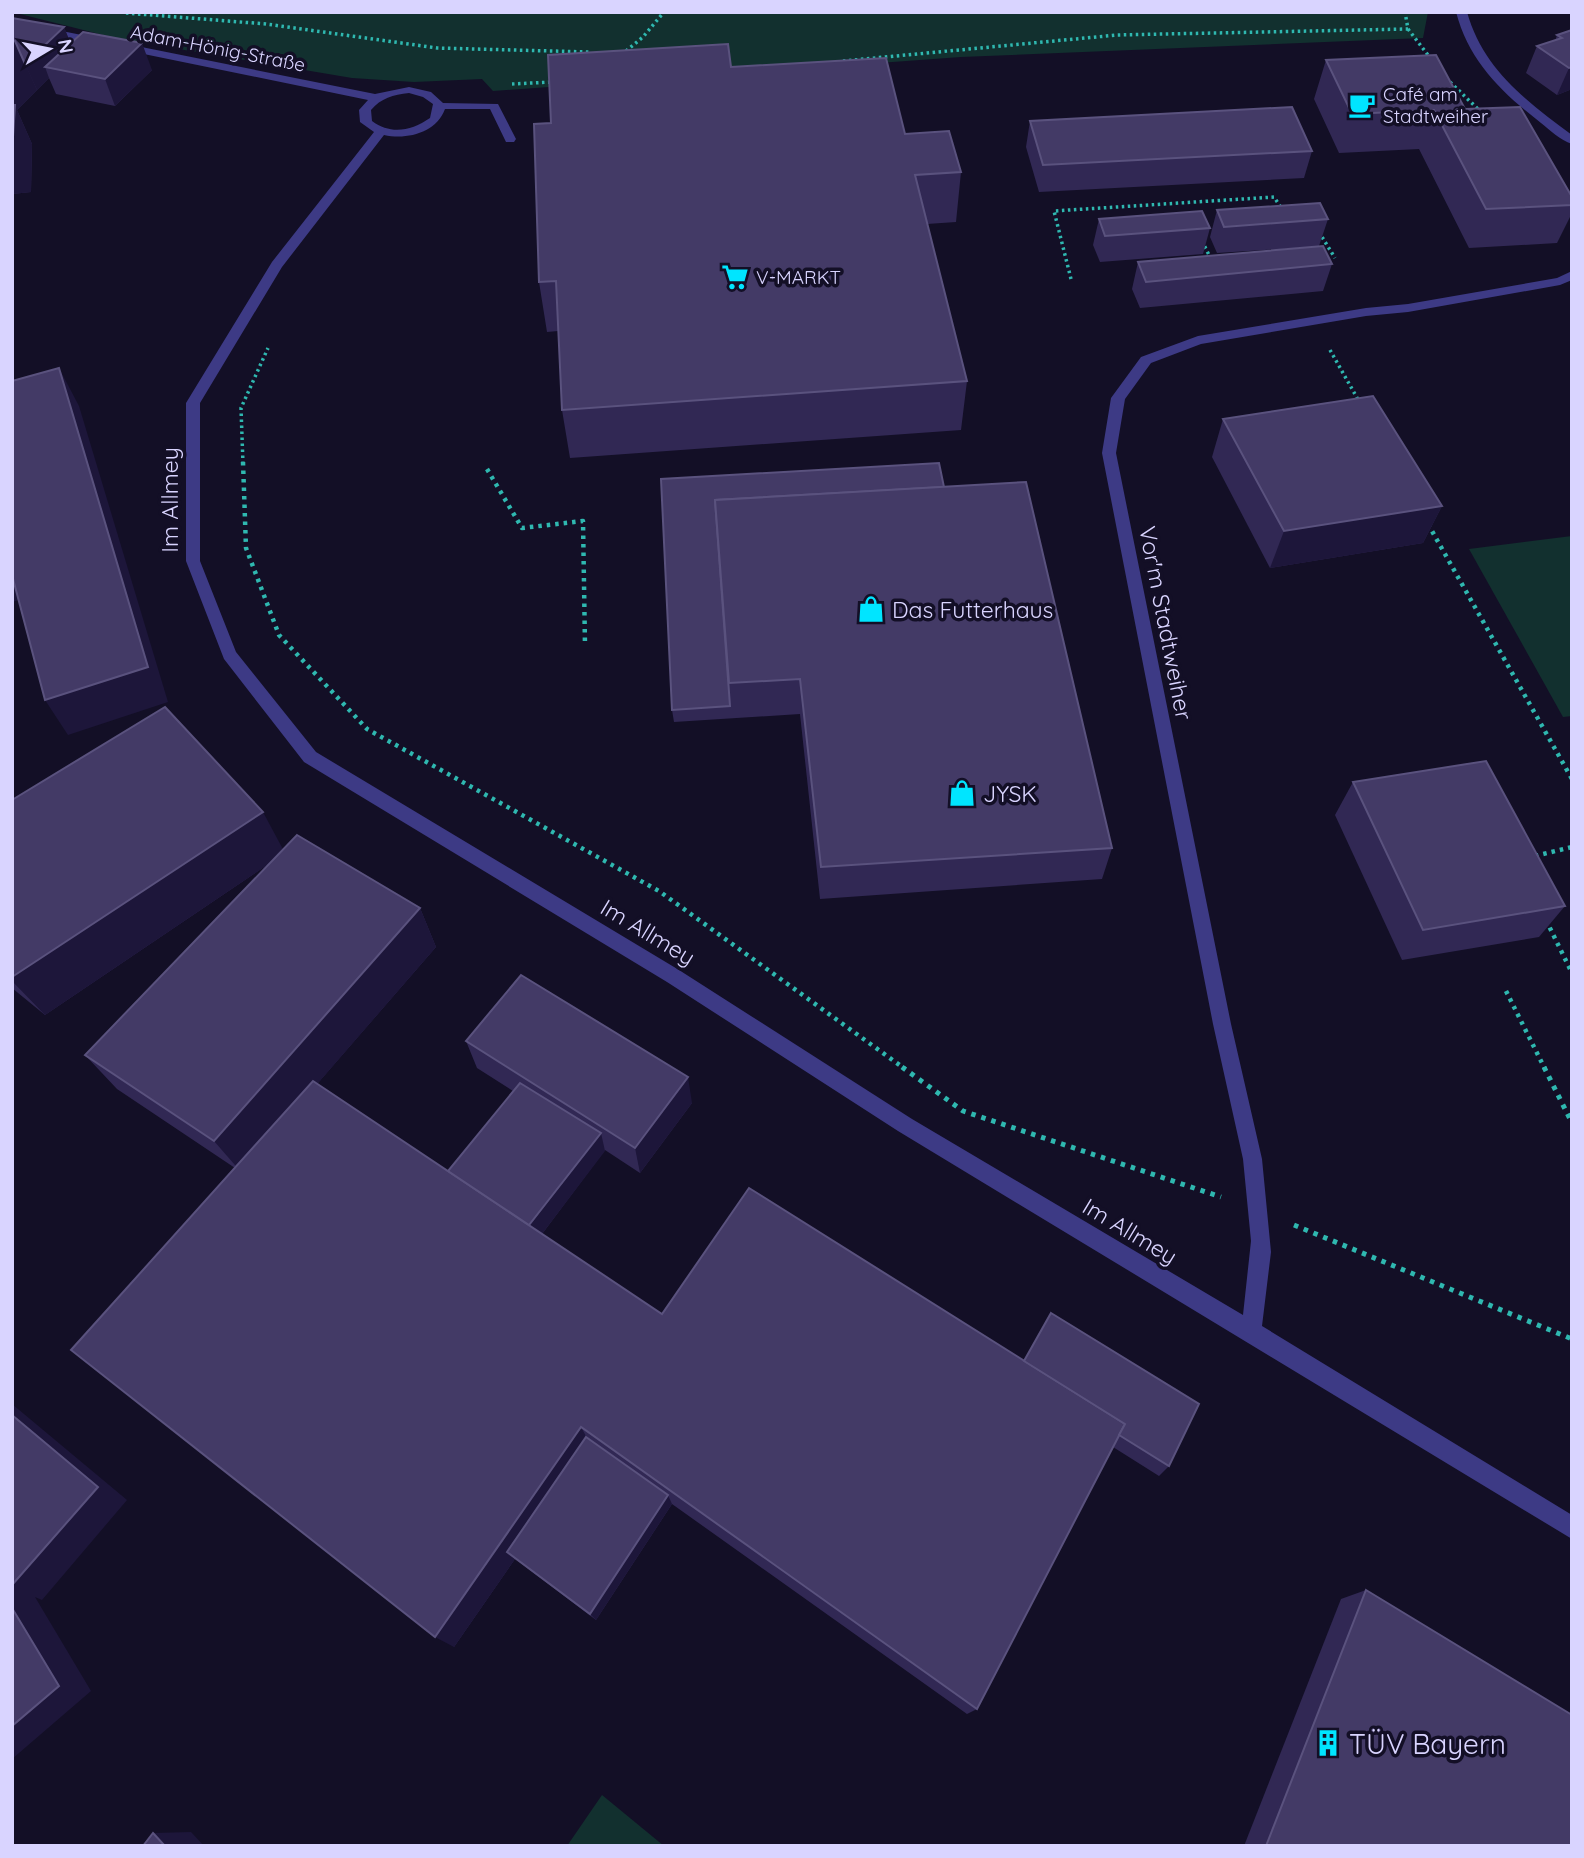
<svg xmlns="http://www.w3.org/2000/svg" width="1584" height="1858" font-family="Quicksand,sans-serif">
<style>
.green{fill:#12302f}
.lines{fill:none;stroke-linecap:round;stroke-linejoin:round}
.path-far2{stroke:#2fb8b0;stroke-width:3.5;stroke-dasharray:2.5 3.5;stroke-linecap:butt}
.path-far1{stroke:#2fb8b0;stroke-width:4.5;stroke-dasharray:3.5 5;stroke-linecap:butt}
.path{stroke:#2fb8b0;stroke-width:5;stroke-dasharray:4.5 6;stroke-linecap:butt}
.street{fill:#3d3a85;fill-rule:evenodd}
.wall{fill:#312854}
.shaded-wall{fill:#1d163a}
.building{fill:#433a66;stroke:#5a527e;stroke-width:2}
.labels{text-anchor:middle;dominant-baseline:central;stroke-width:7;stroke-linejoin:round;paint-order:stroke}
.far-street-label{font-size:19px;fill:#d9d4ff;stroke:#130f26}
.far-poi-label{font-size:19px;fill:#d9d4ff;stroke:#130f26;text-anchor:start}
.street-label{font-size:23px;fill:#d9d4ff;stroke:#130f26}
.poi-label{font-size:23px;fill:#d9d4ff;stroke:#130f26;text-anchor:start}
.near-poi-label{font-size:28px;fill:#d9d4ff;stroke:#130f26;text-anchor:start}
</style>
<rect width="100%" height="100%" fill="#130f26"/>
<!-- green -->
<g class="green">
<polygon points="12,12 1428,12 1423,38 961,57 493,91 482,79 414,82 352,78 119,39"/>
<polygon points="1572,536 1572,716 1563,717 1469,549"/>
<polygon points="602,1795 664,1846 567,1846"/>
</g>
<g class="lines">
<!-- path-far2 -->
<g class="path-far2">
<polyline points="126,13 266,24 437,48 590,52"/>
<polyline points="1408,29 1431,59"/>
<polyline points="626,51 643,37 664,12"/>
<polyline points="843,61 1117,35 1408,29 1405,12"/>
<polyline points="1450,82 1481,112"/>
<polyline points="512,84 552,82"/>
<polyline points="1319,232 1335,258"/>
<polyline points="1202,241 1211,259"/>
<polyline points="1071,279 1054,211 1274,197 1282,209"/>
<polyline points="1330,350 1360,403"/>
<polyline points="243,464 241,408 268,348"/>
</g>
<!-- path-far1 -->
<g class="path-far1">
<polyline points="243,462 246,548 279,635 367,729 659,891 905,1069"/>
<polyline points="487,469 522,528 583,521 585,646"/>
<polyline points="1428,524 1572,779"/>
<polyline points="1535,856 1572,847"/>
<polyline points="1546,920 1572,973"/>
<polyline points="1506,991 1545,1069"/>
</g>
<!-- path -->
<g class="path">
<polyline points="902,1067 963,1111 1221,1197"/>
<polyline points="1544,1067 1572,1123"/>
<polyline points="1294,1225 1572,1339"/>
</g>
<!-- street -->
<g class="street">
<path d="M1456 12H1467C1483 69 1526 101 1572 135V144C1560 140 1550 130 1541 123 1501 92 1469 61 1456 12Z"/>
<path d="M12 21 375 94 409 87 431 92 443 103 498 104 516 139 514 142H506L490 109H445C436 133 407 140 384 135L282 267 200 403V561L236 652 316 752 679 970 912 1119 1243 1315 1251 1241 1243 1159 1213 1024 1102 453 1111 398 1141 357 1198 336 1366 308 1408 304 1557 278 1572 271V280L1560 285 1408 312 1366 316 1201 344 1151 363 1125 399 1116 453 1231 1024 1262 1159 1271 1252 1262 1326 1572 1515V1539L898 1131 667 982 304 762 224 659 186 561V403L272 262 374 132 360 122 359 110 368 100 12 27ZM409 93 423 97 433 104 430 118C411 131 391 135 372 121L371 110C381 98 393 95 409 93Z"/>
</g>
</g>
<!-- wall -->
<g class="wall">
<polygon points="12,18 64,27 70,43 152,70 115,106 56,94 49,78 17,110 32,144 31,192 12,194"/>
<polygon points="1572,30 1572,89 1557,95 1526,73 1537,46 1555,41 1557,35"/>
<polygon points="1326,60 1465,109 1572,197 1572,213 1557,243 1469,248 1419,149 1339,153 1314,99"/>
<polygon points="731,67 905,134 961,172 956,222 927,224 967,381 961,430 570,458 562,410 558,331 547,332 539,282 551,123"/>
<polygon points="1030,121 1312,151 1304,178 1039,192 1026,147"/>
<polygon points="1217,210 1328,219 1319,246 1332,264 1323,291 1140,308 1132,289 1138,262 1312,247 1217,253 1210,237"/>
<polygon points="1099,219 1210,228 1203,254 1100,262 1093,245"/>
<polygon points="1223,419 1442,506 1423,543 1270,568 1212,457"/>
<polygon points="944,487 1112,848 1102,879 820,899 800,714 674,722 672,710"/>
<polygon points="1353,782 1565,906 1539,937 1402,960 1335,815"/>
<polygon points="12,800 283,850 420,908 436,947 317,1084 448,1171 513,1091 477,1068 466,1041 692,1103 640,1173 605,1150 542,1234 662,1314 749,1188 1169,1466 1159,1476 1113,1447 977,1709 967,1714 672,1504 596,1620 515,1559 454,1647 235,1168 117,1089 85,1055 270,863 45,1015 12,988"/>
<polygon points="1366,1590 1572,1846 1244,1846 1341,1599"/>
</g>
<!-- shaded-wall -->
<g class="shaded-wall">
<polygon points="64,27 75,54 45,67 49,78 37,90 25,64"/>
<polygon points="15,41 37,90 17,110 32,144 31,192 12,194 12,44"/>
<polygon points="142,43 152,70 115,106 105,79"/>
<polygon points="1572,67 1572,89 1557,95 1569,68"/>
<polygon points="59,368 79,406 168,702 68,735 45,700"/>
<polygon points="1442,506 1423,543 1270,568 1284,531"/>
<polygon points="12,566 31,596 12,602"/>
<polygon points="263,812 285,853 45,1015 12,981 12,977"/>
<polygon points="420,908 436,947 241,1172 214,1141"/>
<polygon points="688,1077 692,1103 640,1173 635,1148"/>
<polygon points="601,1133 605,1151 532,1247 525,1232"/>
<polygon points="12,1404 127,1500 42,1600 35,1597 91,1691 12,1759"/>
<polygon points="581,1427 592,1447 507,1552 515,1559 454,1647 435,1637"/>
<polygon points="668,1495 672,1504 596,1620 590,1614"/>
<polygon points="191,1832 204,1846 165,1846 153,1833"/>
</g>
<!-- building -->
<g class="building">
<polygon points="12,18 64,27 25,64 15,41 12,40"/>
<polygon points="1572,30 1572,67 1569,68 1537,46 1562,38 1557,35"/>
<polygon points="83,32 142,43 105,79 45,67"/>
<polygon points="728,44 731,67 886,58 905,134 949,131 961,172 915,175 967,381 562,410 556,281 539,282 534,124 551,123 548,55"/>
<polygon points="1436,55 1465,109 1520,107 1572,197 1572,205 1486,209 1434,110 1352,114 1326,60"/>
<polygon points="12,105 15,105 12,153"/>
<polygon points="1292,107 1312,151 1043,165 1030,121"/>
<polygon points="1320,203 1328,219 1224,227 1217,210"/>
<polygon points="1202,211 1210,228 1105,236 1099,219"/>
<polygon points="1323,246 1332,264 1146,282 1138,262"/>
<polygon points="59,368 148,667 45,700 12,575 12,381"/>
<polygon points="1373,396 1442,506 1284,531 1223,419"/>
<polygon points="939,463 944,487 715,500 730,706 672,710 661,479"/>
<polygon points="1026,482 1112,848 821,867 800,679 729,683 715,500"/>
<polygon points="165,707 263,812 12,977 12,800"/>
<polygon points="1486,761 1565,906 1423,930 1353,782"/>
<polygon points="297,835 420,908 214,1141 85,1055"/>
<polygon points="521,975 688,1077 635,1148 466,1041"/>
<polygon points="313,1081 662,1314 749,1188 1125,1424 977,1709 581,1427 435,1637 71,1350"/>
<polygon points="520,1083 601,1133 529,1225 448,1171"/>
<polygon points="1051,1313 1199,1404 1169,1466 1119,1435 1125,1424 1024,1361"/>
<polygon points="12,1415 98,1487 12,1585"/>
<polygon points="586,1437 668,1495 590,1614 507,1552"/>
<polygon points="1366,1590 1572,1715 1572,1846 1266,1846"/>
<polygon points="12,1608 59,1686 12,1726"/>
<polygon points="153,1833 165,1846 143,1846"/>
</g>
<!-- icons -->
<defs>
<symbol id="cafe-bare" viewBox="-9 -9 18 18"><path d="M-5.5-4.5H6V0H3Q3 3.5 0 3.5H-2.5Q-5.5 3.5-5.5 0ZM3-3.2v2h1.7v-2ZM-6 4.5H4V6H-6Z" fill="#00e5ff" stroke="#130f26" stroke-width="2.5" paint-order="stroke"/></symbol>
<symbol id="supermarket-bare" viewBox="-9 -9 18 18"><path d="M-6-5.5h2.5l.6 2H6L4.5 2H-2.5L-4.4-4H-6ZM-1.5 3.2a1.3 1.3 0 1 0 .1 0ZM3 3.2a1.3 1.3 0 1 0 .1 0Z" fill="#00e5ff" stroke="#130f26" stroke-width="2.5" paint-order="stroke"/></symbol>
<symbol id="shop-bare" viewBox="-9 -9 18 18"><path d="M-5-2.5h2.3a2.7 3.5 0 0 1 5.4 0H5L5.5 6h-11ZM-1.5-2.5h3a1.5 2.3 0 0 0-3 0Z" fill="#00e5ff" stroke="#130f26" stroke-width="2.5" paint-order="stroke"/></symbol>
<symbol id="building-bare" viewBox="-9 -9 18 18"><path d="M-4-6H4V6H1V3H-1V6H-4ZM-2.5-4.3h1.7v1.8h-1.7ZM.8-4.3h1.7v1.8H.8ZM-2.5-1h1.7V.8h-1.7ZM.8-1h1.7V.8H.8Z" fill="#00e5ff" stroke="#130f26" stroke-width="2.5" paint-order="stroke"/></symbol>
</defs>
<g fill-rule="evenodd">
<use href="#cafe-bare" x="1343" y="86" width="38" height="38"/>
<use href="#supermarket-bare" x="716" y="258" width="38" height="38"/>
<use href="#shop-bare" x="852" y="590" width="38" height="38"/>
<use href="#shop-bare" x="943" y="774" width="38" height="38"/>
<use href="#building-bare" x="1309" y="1724" width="38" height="38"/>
</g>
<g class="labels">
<!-- far-street labels -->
<g class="far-street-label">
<text transform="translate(218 48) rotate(11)">Adam-Hönig-Straße</text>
</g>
<!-- far-poi labels -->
<g class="far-poi-label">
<text x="1383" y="94">Café am<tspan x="1383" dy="22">Stadtweiher</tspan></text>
<text x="756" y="277">V-MARKT</text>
</g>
<!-- street labels -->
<g class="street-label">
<text transform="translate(169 500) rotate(-90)">Im Allmey</text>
<text transform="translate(1166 623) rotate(79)">Vor'm Stadtweiher</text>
<text transform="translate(648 932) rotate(31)">Im Allmey</text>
<text transform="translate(1130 1231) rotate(31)">Im Allmey</text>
</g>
<!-- poi labels -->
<g class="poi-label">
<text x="892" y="609">Das Futterhaus</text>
<text x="983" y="793">JYSK</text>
</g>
<!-- near-poi labels -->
<g class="near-poi-label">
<text x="1349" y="1743">TÜV Bayern</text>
</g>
</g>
<!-- border -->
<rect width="1584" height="1858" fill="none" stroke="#d9d4ff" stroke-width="28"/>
<!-- north arrow -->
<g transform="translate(49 49) rotate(80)" stroke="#130f26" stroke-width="5" paint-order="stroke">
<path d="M0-5L12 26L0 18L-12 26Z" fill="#d9d4ff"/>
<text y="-10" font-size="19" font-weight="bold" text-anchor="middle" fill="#d9d4ff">N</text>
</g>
</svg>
